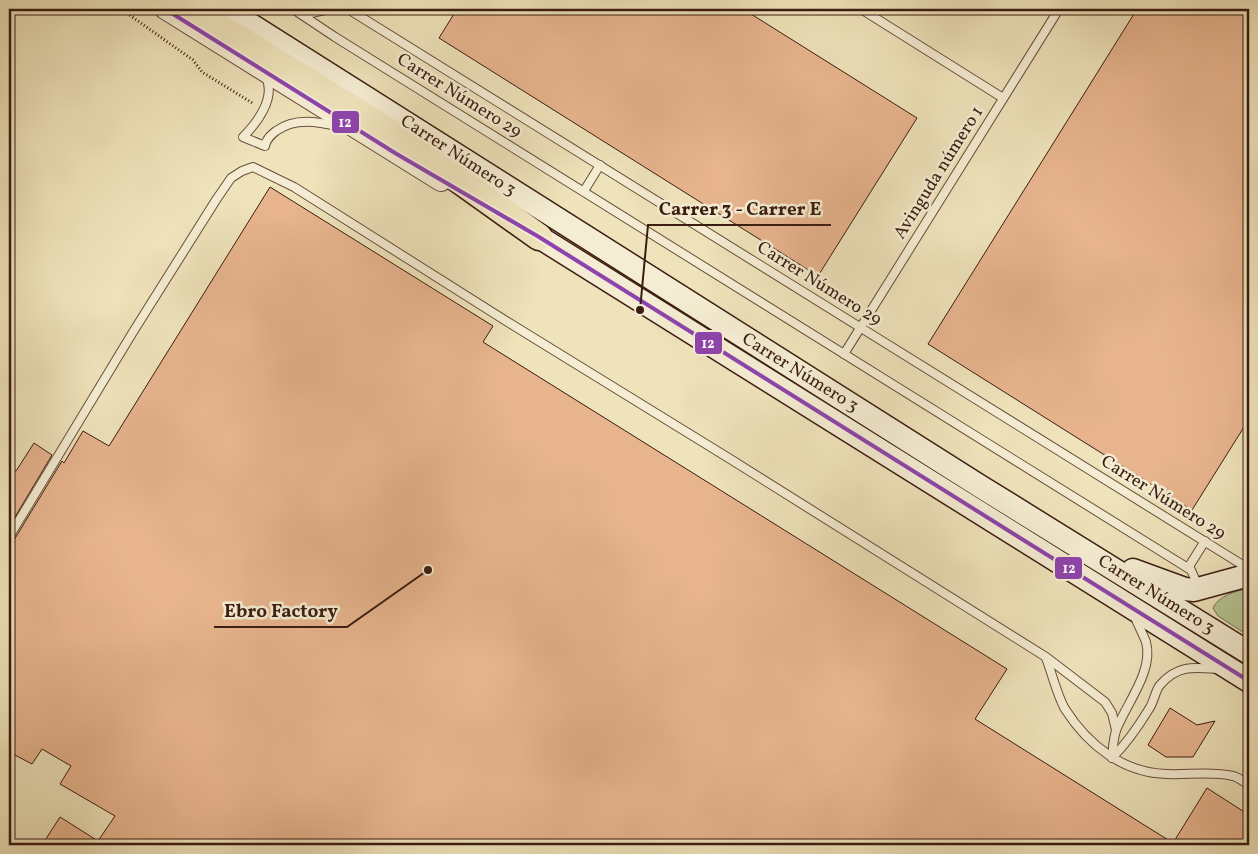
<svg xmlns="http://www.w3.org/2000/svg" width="1258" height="854" font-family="Vollkorn,serif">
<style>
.green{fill:#b5c493;stroke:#787052}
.building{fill:#e7b48e;stroke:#3a1c10}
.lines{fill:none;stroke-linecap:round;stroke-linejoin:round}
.service-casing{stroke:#674e3b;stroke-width:10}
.tertiary-casing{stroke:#674e3b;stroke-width:22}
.secondary-casing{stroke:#3a1c10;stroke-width:25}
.trunk-casing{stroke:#3a1c10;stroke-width:29}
.path{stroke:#3a1c10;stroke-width:3;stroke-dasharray:1 2.5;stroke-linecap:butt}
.service{stroke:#f5edd3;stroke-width:8}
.tertiary{stroke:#f5edd3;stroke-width:20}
.secondary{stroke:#f5edd3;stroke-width:22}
.trunk{stroke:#efe3bb;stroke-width:26}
.bus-1-casing{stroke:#f5edd3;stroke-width:8}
.bus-1{stroke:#8e44ad;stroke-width:4}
.labels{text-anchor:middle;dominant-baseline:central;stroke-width:5;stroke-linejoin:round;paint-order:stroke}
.street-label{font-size:18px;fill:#3a1c10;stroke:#f5edd3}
.leader{fill:none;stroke:#3a1c10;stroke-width:2}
.callout-dot{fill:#3a1c10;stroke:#f5edd3;stroke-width:2}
.callout-label{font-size:19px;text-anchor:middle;font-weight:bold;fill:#3a1c10;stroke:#f5edd3;stroke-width:5;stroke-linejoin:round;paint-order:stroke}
.line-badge{stroke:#f5edd3;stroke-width:2}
.badge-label{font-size:14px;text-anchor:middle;font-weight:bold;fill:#fff}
</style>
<rect width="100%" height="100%" fill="#efe3bb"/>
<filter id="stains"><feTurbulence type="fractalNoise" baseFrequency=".004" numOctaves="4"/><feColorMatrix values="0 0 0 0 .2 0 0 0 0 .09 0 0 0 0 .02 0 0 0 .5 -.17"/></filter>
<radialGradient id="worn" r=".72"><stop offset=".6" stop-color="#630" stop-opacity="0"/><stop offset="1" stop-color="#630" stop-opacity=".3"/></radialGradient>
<!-- green -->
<path class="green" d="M1249 589V636L1218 616 1213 608C1218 596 1237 590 1249 589Z"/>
<!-- building -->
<g class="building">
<polygon points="457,9 743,9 917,118 818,276 439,38"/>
<polygon points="1137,9 1249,9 1249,419 1192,510 928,344"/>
<polygon points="270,187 493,326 483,342 1007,669 975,719 1173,843 1207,788 1249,815 1249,845 42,845 60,817 98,841 115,816 60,784 71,766 42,749 32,764 9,752 9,543 14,540 62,461 64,463 83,431 109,446"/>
<polygon points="34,443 52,455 9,527 9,466 16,471"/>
<polygon points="1170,708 1197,725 1215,721 1193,757 1166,757 1148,745"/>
</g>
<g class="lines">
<defs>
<g id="service">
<polyline points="293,9 335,37 1191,570 1195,579 1191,587"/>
<polyline points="298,9 311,13 325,10"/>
<polyline points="348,9 1249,569"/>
<polyline points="861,9 1003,98"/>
<path d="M266 77C276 98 257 123 243 137L265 146C266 139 271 135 276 131 296 117 318 122 341 127"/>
<polyline points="584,191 600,165"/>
<polyline points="844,354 1059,9"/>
<polyline points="9,537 133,332 216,200 231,178 242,171 253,167 294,187 511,324 727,457 1046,657 1105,702 1112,713 1116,730"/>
<polyline points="1188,568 1205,541"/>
<path d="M1046 658C1052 673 1057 695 1065 709 1088 745 1123 773 1167 774 1189 775 1211 771 1233 776 1238 777 1244 782 1249 785"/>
<path d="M1112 758C1127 743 1138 727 1149 709 1154 702 1155 691 1160 685 1177 665 1194 667 1216 669"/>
<path d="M1112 758C1113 749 1113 737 1117 728 1127 703 1154 670 1146 642 1143 634 1138 625 1135 617"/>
</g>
<polyline id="tertiary" points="165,9 441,181"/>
<g id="secondary">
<polyline points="226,9 978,485 1249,653"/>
<polyline points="539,237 1249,681"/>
<polyline points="1133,570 1185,589 1194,590 1249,575"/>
</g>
<polyline id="trunk" points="191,9 403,140 539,237"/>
</defs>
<!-- service casing -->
<use href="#service" class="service-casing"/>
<!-- tertiary casing -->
<use href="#tertiary" class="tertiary-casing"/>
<!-- secondary casing -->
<use href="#secondary" class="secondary-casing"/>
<!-- trunk casing -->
<use href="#trunk" class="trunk-casing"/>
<!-- path -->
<polyline class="path" points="121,9 193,60 202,72 254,104"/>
<!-- service -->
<use href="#service" class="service"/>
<!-- tertiary -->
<use href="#tertiary" class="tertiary"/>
<!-- secondary -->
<use href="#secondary" class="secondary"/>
<!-- trunk -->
<use href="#trunk" class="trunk"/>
<defs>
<polyline id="bus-1" points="165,9 395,153 539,237 1249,681"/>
</defs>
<!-- bus-1 casing -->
<use href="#bus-1" class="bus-1-casing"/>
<!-- bus-1 -->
<use href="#bus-1" class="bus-1"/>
</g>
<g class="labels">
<!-- street labels -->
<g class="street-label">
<text transform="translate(459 96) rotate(32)">Carrer Número 29</text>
<text transform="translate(458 156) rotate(33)">Carrer Número 3</text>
<text transform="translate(939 173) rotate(-58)">Avinguda número 1</text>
<text transform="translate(819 284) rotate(32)">Carrer Número 29</text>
<text transform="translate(800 373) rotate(32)">Carrer Número 3</text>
<text transform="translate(1163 498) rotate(32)">Carrer Número 29</text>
<text transform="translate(1156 595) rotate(32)">Carrer Número 3</text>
</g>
</g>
<!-- callouts -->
<path class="leader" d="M640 310L648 225H831M428 570L347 627H214"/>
<g class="callout-dot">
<circle cx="640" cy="310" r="5"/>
<circle cx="428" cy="570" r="5"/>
</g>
<g class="callout-label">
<text x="740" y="215">Carrer 3 - Carrer E</text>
<text x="281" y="617">Ebro Factory</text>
</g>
<g class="line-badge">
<rect x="331" y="110" width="29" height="24" rx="5" fill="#8e44ad"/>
<rect x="694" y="331" width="29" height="24" rx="5" fill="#8e44ad"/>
<rect x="1054" y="556" width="29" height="24" rx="5" fill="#8e44ad"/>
</g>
<g class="badge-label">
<text x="345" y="127">12</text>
<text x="708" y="348">12</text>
<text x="1069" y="573">12</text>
</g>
<!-- margin -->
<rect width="1258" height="854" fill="none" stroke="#efe3bb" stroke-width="30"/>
<rect x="10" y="10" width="1238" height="834" fill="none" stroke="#3a1c10" stroke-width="2.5"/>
<rect x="15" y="15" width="1228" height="824" fill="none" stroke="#3a1c10"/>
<rect width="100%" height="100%" filter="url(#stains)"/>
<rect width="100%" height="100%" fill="url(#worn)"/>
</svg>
